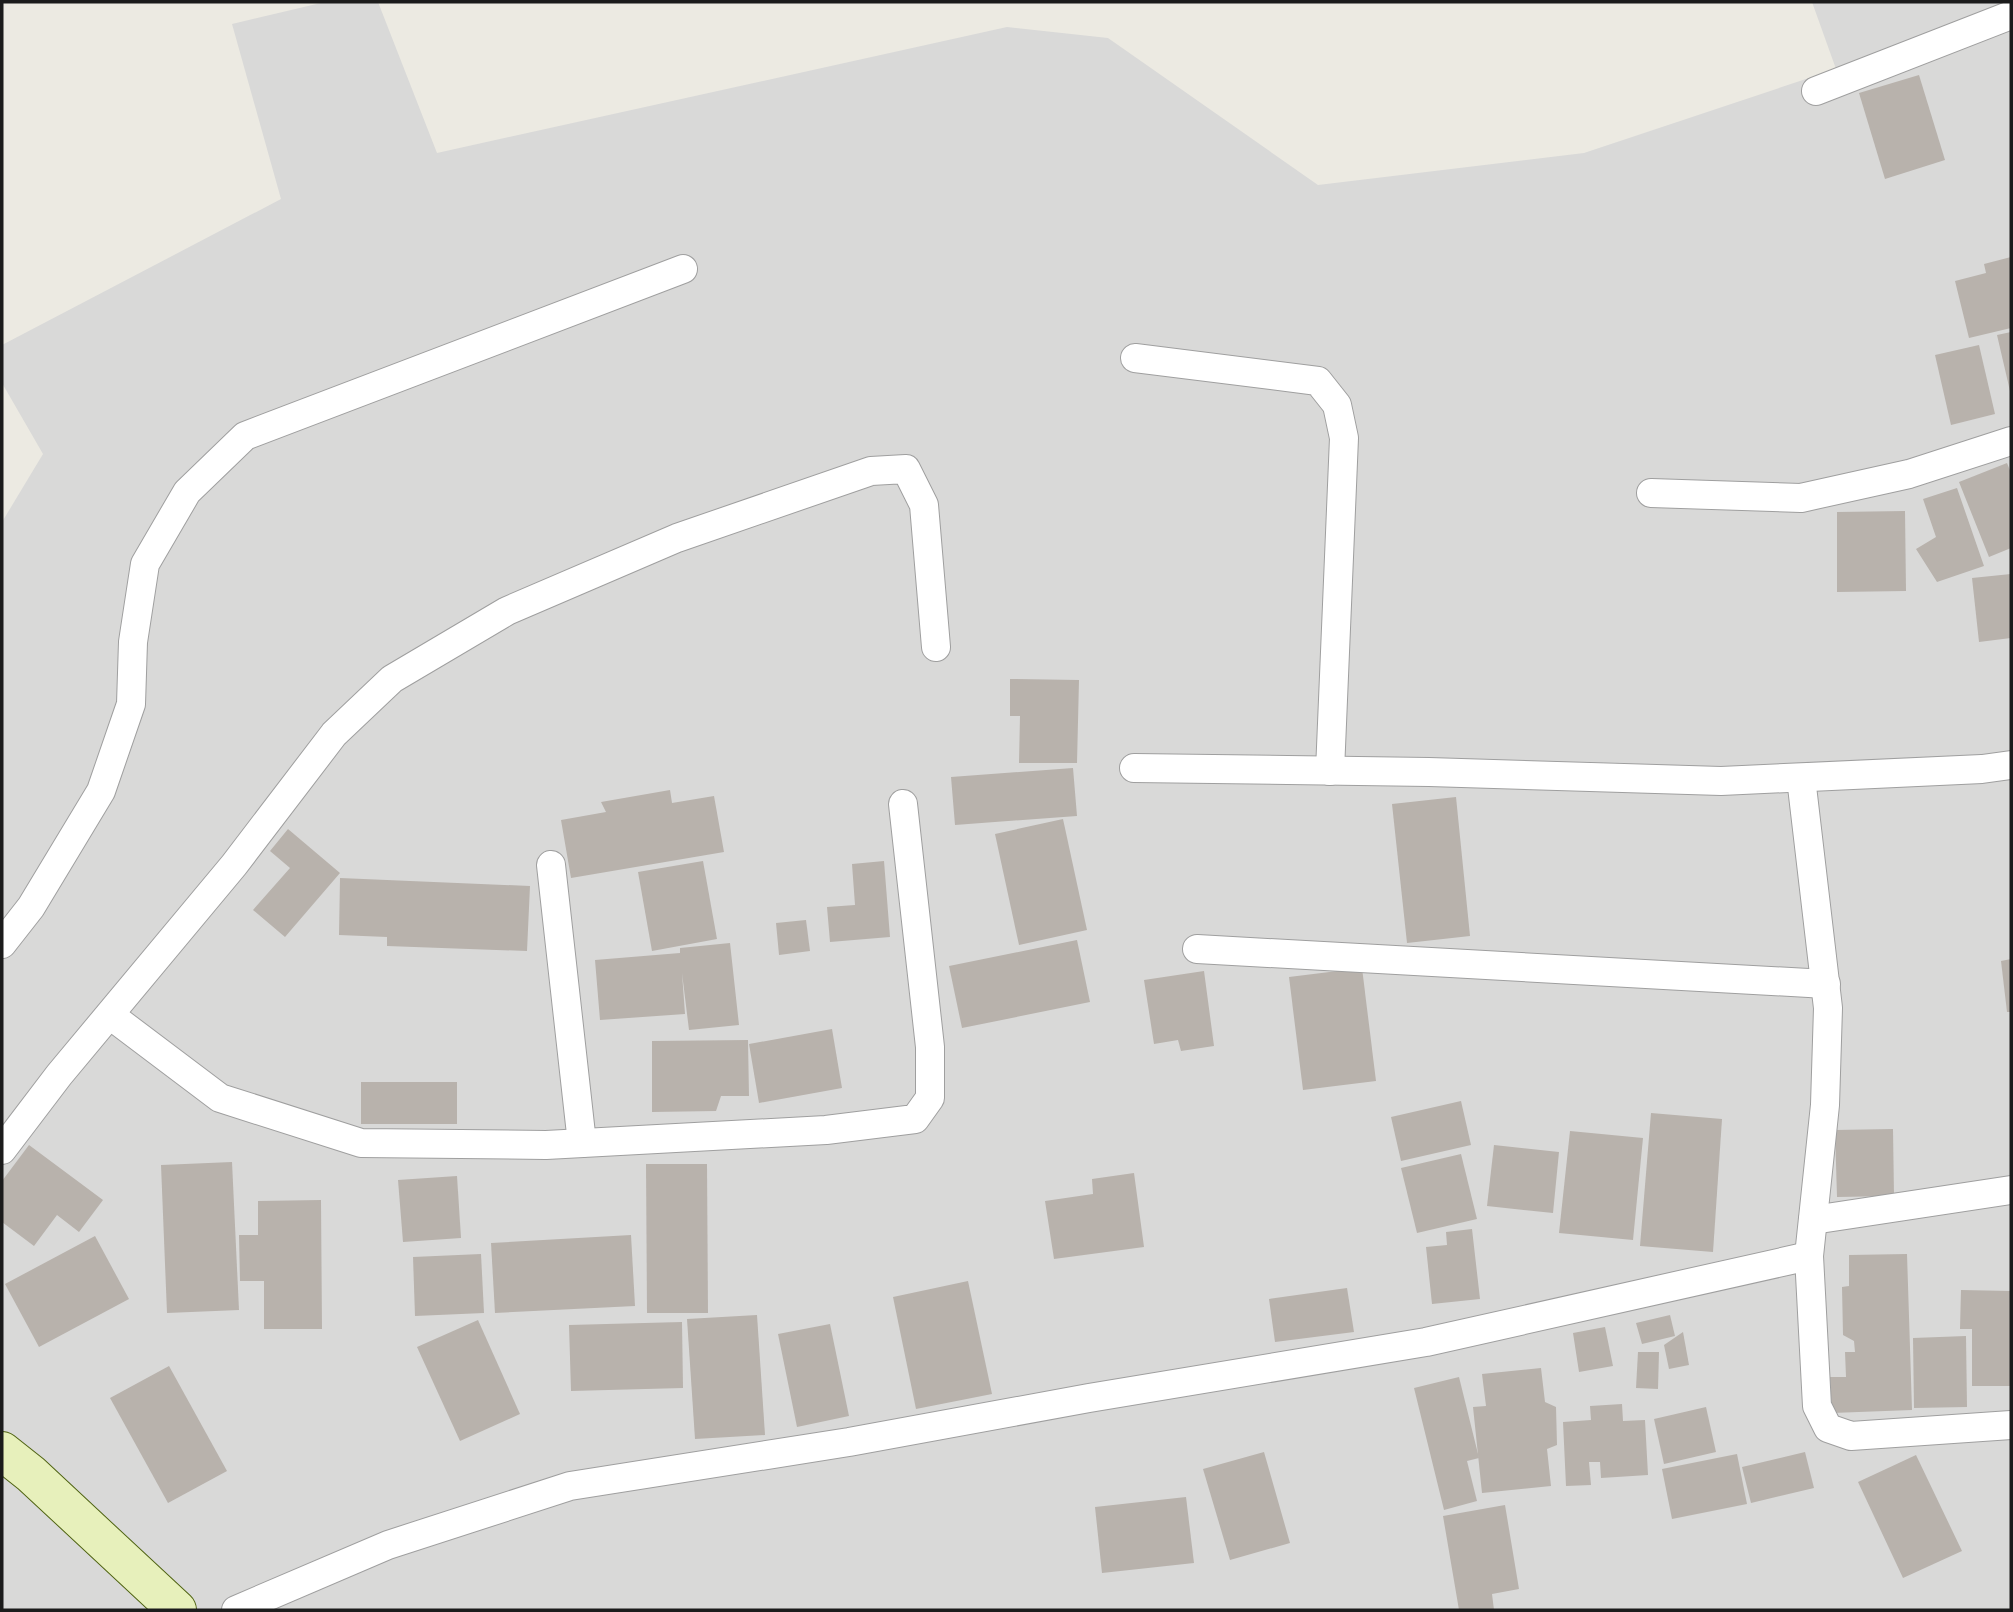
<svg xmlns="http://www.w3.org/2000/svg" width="2013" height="1612" font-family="'Fira Sans',sans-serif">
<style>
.residential{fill:#d9d9d8}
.building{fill:#b8b2ac}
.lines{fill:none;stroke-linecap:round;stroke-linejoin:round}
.street-casing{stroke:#9f9f9f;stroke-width:30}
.secondary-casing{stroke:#4f6312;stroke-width:40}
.street{stroke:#fff;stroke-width:28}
.secondary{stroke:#e7f0bb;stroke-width:38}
</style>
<rect width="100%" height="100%" fill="#eceae2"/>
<!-- residential -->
<polygon class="residential" points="325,2 378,2 437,153 1007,27 1108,38 1318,185 1584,153 1836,69 1812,2 2011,2 2011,1610 2,1610 2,522 43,454 2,383 2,345 281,199 232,24"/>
<!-- building -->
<g class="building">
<polygon points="1919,75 1945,160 1885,179 1859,93"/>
<polygon points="2011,257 2011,328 1969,338 1955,281 1986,273 1984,264"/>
<polygon points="2011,332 2011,391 2010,391 1997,335"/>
<polygon points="1979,345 1995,414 1951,425 1935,355"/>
<polygon points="2007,463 2011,473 2011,548 1989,557 1959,482"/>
<polygon points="1957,488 1984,566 1937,582 1916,549 1936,537 1923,499"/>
<polygon points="1905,511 1906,591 1837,592 1837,512"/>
<polygon points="2011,574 2011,638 1979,642 1972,578"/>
<polygon points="1010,679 1079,680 1077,763 1019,763 1020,716 1010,716"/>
<polygon points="1073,768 1077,816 955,825 951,777"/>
<polygon points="670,790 672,803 714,796 724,852 571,878 561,820 606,812 601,802"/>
<polygon points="1456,797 1470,936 1407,943 1392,804"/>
<polygon points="1063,819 1087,930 1019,945 995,834"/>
<polygon points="288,829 340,873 285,937 253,910 290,868 270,851"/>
<polygon points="703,861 717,939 652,951 638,872"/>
<polygon points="884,861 890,937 830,942 827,907 855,905 852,864"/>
<polygon points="340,878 530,886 527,951 387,946 387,937 339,935"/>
<polygon points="806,920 810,951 779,955 776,923"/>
<polygon points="1077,940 1090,1002 962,1028 949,966"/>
<polygon points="730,943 739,1025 689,1030 682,973 685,1014 600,1020 595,960 680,953 680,948"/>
<polygon points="2011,959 2011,1012 2007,1012 2001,961"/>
<polygon points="1362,968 1376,1081 1303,1090 1289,977"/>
<polygon points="1204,971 1214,1046 1181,1051 1178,1040 1154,1044 1144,980"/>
<polygon points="832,1029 842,1088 759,1103 749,1044"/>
<polygon points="748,1040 749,1096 721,1096 716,1111 652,1112 652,1041"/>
<rect x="361" y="1082" width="96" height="42"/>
<polygon points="1461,1101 1471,1145 1401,1161 1391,1117"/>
<polygon points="1651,1113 1722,1119 1713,1252 1640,1246"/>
<polygon points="1893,1129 1894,1196 1837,1197 1835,1130"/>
<polygon points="1570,1131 1643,1138 1633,1240 1559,1233"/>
<polygon points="29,1145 103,1200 79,1232 57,1215 34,1246 2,1222 2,1181"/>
<polygon points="1494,1145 1559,1152 1553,1213 1487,1206"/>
<polygon points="1461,1154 1477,1219 1417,1233 1401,1168"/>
<polygon points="232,1162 239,1310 167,1313 161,1165"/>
<polygon points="646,1164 707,1164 708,1313 647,1313"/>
<polygon points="1134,1173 1144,1247 1054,1259 1045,1201 1093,1194 1092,1179"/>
<polygon points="457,1176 461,1238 403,1242 398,1180"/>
<polygon points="321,1200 322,1329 264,1329 264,1281 240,1281 239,1235 258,1235 258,1201"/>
<polygon points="1472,1229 1480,1299 1432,1304 1426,1247 1447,1245 1446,1232"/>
<polygon points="631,1235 635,1306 495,1313 491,1243"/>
<polygon points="95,1236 129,1299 39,1347 5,1284"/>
<polygon points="481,1254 484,1313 415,1316 413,1257"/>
<polygon points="1907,1254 1912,1410 1832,1413 1830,1377 1846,1377 1845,1352 1855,1352 1854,1341 1843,1335 1842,1287 1849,1286 1849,1255"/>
<polygon points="968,1281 992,1394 916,1409 893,1297"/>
<polygon points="1347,1288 1354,1332 1275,1342 1269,1299"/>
<polygon points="1961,1290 2011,1291 2011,1386 1972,1386 1972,1329 1960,1329"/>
<polygon points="757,1315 765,1435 695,1439 687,1319"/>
<polygon points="1670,1315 1675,1336 1642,1344 1636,1323"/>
<polygon points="478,1320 520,1414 460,1441 417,1347"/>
<polygon points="682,1322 683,1388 571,1391 569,1325"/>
<polygon points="830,1324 849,1416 797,1427 778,1334"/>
<polygon points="1605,1327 1613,1366 1579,1372 1573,1333"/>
<polygon points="1683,1332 1689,1365 1669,1369 1664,1345"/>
<polygon points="1966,1336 1967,1407 1914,1408 1913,1338"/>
<polygon points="1638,1352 1659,1352 1658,1389 1636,1388"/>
<polygon points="169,1366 227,1471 168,1503 110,1398"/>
<polygon points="1541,1368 1545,1402 1556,1407 1557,1445 1547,1449 1551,1486 1482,1493 1473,1407 1486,1406 1482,1374"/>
<polygon points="1459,1377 1479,1458 1467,1461 1477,1501 1444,1510 1414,1388"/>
<polygon points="1622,1404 1623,1421 1645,1420 1648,1475 1601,1478 1600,1462 1589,1462 1591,1485 1566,1486 1563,1422 1591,1420 1590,1406"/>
<polygon points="1706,1407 1716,1452 1664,1464 1654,1419"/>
<polygon points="1264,1452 1290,1543 1230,1560 1203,1469"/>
<polygon points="1805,1452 1814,1488 1751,1503 1742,1467"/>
<polygon points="1737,1454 1747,1504 1672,1519 1662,1469"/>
<polygon points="1916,1455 1962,1551 1903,1578 1858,1482"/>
<polygon points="1186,1497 1194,1563 1102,1573 1095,1507"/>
<polygon points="1505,1505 1519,1589 1492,1594 1494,1610 1459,1610 1443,1516"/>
</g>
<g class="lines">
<defs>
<g id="street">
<polyline points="1816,91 2011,15"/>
<polyline points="1135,358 1318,381 1337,405 1344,438 1330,771"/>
<polyline points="1651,493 1801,498 1909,474 2011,441"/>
<polyline points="1134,768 1429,772 1721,781 1982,769 2011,765"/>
<polyline points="1801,778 1828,1008 1825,1105 1809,1256 1817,1406 1828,1428 1851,1436 2011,1425"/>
<polyline points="551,865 582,1143"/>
<polyline points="2,944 31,907 101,791 131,704 133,642 145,564 187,492 245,436 683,269"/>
<polyline points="1197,949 1826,984"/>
<polyline points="110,1015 220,1098 361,1143 546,1145 826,1130 915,1119 930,1098 930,1047 903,804"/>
<polyline points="2,1150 59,1075 234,865 334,734 392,679 507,611 677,538 871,471 906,469 924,505 936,647"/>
<polyline points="1813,1220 2011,1190"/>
<polyline points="236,1610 388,1545 570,1486 849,1442 1089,1398 1426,1342 1809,1256"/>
</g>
<polyline id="secondary" points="2,1451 31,1474 177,1610"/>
</defs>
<!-- street casing -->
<use href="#street" class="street-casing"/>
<!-- secondary casing -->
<use href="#secondary" class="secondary-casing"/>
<!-- street -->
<use href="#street" class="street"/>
<!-- secondary -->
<use href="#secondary" class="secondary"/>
</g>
<!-- border -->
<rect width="2013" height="1612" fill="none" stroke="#1b1b1b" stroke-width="7"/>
</svg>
